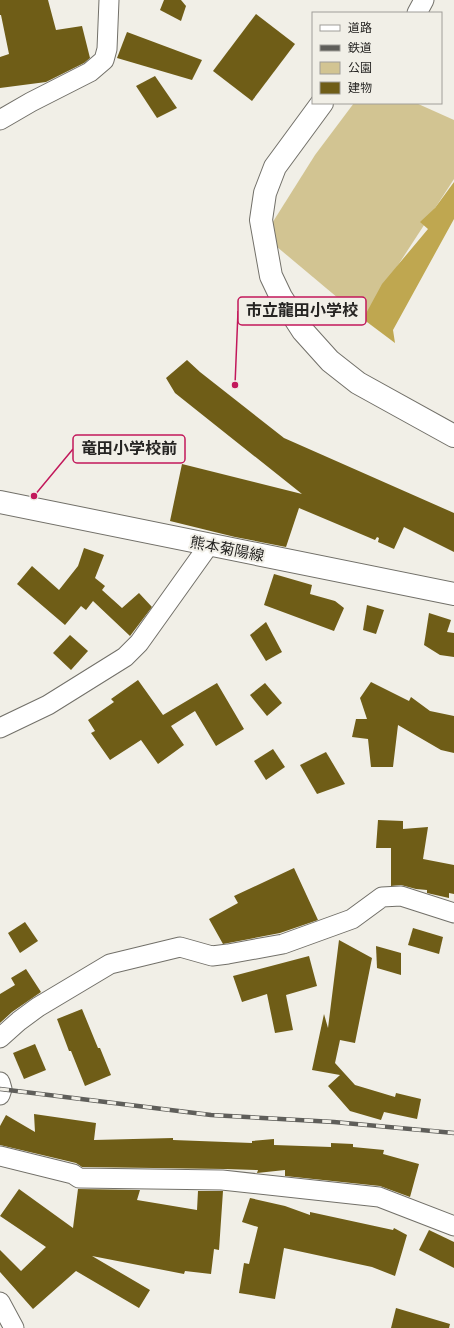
<svg xmlns="http://www.w3.org/2000/svg" width="454" height="1328" font-family="Karla,'Noto Sans JP',sans-serif">
<style>
.green{fill:#d2c492}
.forest{fill:#bfa750}
.building{fill:#6f5d17}
.lines{fill:none;stroke-linecap:round;stroke-linejoin:round}
.minor-casing{stroke:#727069;stroke-width:21}
.tertiary-casing{stroke:#727069;stroke-width:24}
.secondary-casing{stroke:#727069;stroke-width:24}
.minor{stroke:#fff;stroke-width:19}
.tertiary{stroke:#fff;stroke-width:22}
.secondary{stroke:#fff;stroke-width:22}
.rail-casing{stroke:#5f5e5a;stroke-width:4.5}
.rail{stroke:#f1efe7;stroke-width:3;stroke-dasharray:9;stroke-linecap:butt}
.labels{text-anchor:middle;dominant-baseline:central;stroke-width:4;stroke-linejoin:round;paint-order:stroke}
.street-label{font-size:15px;fill:#262523;stroke:#f1efe7}
.leader{fill:none;stroke:#c2185b;stroke-width:1.5}
.callout-dot{fill:#c2185b;stroke:#f1efe7;stroke-width:1.5}
.callout{fill:#f1efe7;stroke:#c2185b;stroke-width:1.5}
.callout-label{font-size:16px;text-anchor:middle;font-weight:bold;fill:#262523}
</style>
<rect width="100%" height="100%" fill="#f1efe7"/>
<!-- green -->
<polygon class="green" points="354,103 416,103 454,120 454,179 363,319 264,236 315,155"/>
<!-- forest -->
<polygon class="forest" points="454,182 454,219 393,330 395,343 363,319 382,284 428,229 420,222 435,208"/>
<!-- building -->
<g class="building">
<polygon points="0,0 48,0 56,30 82,26 90,58 84,63 46,82 0,88 0,57 9,54 1,15 0,15"/>
<polygon points="164,0 181,0 186,6 181,21 160,10"/>
<polygon points="256,14 295,44 252,101 213,71"/>
<polygon points="127,32 202,60 192,80 117,58"/>
<polygon points="155,76 177,108 157,118 136,86"/>
<polygon points="187,360 200,372 284,438 454,513 454,552 404,527 394,549 378,542 379,538 377,537 375,540 299,508 286,547 235,537 170,521 182,464 302,494 175,393 166,378"/>
<polygon points="84,548 104,555 95,578 105,586 102,590 122,608 139,593 152,607 130,636 93,601 86,610 81,606 65,625 17,584 32,566 59,590 78,566"/>
<polygon points="274,574 312,585 310,594 335,601 344,608 334,631 264,605"/>
<polygon points="367,605 384,610 376,634 363,630"/>
<polygon points="429,613 451,620 447,632 454,633 454,657 440,655 424,645"/>
<polygon points="266,622 282,652 266,661 250,635"/>
<polygon points="70,635 88,651 71,670 53,653"/>
<polygon points="138,680 163,715 217,683 244,729 216,746 195,711 171,726 184,745 158,764 141,740 110,760 91,733 95,731 88,720 114,702 111,699"/>
<polygon points="371,682 409,701 411,697 430,711 454,716 454,753 441,750 398,725 393,767 371,767 368,739 352,737 356,719 367,719 360,698"/>
<polygon points="265,683 282,703 267,716 250,695"/>
<polygon points="273,749 285,767 266,780 254,761"/>
<polygon points="326,752 345,784 317,794 300,765"/>
<polygon points="378,820 403,821 403,829 428,827 423,859 454,865 454,894 449,893 449,898 427,893 427,890 416,889 401,885 391,886 391,848 376,848"/>
<polygon points="294,868 318,920 280,933 223,944 209,919 238,903 234,896"/>
<polygon points="25,922 38,941 20,953 8,933"/>
<polygon points="413,928 443,937 439,954 408,945"/>
<polygon points="339,940 372,958 355,1043 340,1040 335,1063 355,1085 395,1097 396,1093 421,1099 417,1119 384,1112 381,1120 350,1111 328,1086 340,1075 312,1070 324,1014 328,1028"/>
<polygon points="376,946 401,953 401,975 377,968"/>
<polygon points="309,956 317,986 286,995 293,1030 275,1033 267,994 242,1002 233,976"/>
<polygon points="26,969 41,992 12,1012 0,1023 0,994 15,985 11,978"/>
<polygon points="82,1009 98,1048 100,1048 111,1075 85,1086 71,1051 69,1051 57,1019"/>
<polygon points="35,1044 46,1070 24,1079 13,1053"/>
<polygon points="34,1114 96,1123 94,1140 173,1138 173,1140 252,1143 252,1141 274,1139 274,1145 331,1147 331,1143 353,1144 353,1147 384,1150 383,1154 419,1164 410,1197 380,1186 285,1176 285,1170 257,1173 258,1170 225,1169 82,1167 76,1163 0,1145 0,1126 6,1115 35,1132"/>
<polygon points="19,1189 73,1228 78,1189 140,1190 137,1200 197,1210 198,1191 223,1191 219,1250 214,1249 211,1274 185,1271 184,1274 92,1256 150,1290 139,1308 76,1271 33,1309 0,1272 0,1250 21,1271 46,1247 0,1216"/>
<polygon points="250,1198 285,1206 310,1215 310,1212 393,1230 394,1228 407,1235 395,1276 372,1267 284,1248 275,1299 239,1293 244,1263 249,1264 258,1227 242,1222"/>
<polygon points="429,1230 454,1242 454,1268 419,1250"/>
<polygon points="396,1308 450,1324 449,1328 391,1328"/>
</g>
<g class="lines">
<defs>
<g id="minor">
<polyline points="417,13 424,0"/>
<polyline points="0,120 31,102 90,72 104,60 107,49 109,0"/>
<polyline points="0,728 48,705 125,657 139,643 209,545"/>
<polyline points="0,1038 19,1021 38,1007 110,964 180,947 212,956 228,954 283,944 352,919 382,897 401,896 454,913"/>
<polyline points="0,1082 2,1089 0,1095"/>
<polyline points="0,1156 73,1174 79,1178 222,1180 379,1197 454,1226"/>
<polyline points="0,1302 14,1328"/>
</g>
<polyline id="tertiary" points="322,103 275,167 265,193 261,220 271,276 281,297 303,331 330,361 358,383 454,436"/>
<polyline id="secondary" points="0,502 454,594"/>
</defs>
<!-- minor casing -->
<use href="#minor" class="minor-casing"/>
<!-- tertiary casing -->
<use href="#tertiary" class="tertiary-casing"/>
<!-- secondary casing -->
<use href="#secondary" class="secondary-casing"/>
<!-- minor -->
<use href="#minor" class="minor"/>
<!-- tertiary -->
<use href="#tertiary" class="tertiary"/>
<!-- secondary -->
<use href="#secondary" class="secondary"/>
<defs>
<polyline id="rail" points="0,1089 211,1115 334,1122 454,1133"/>
</defs>
<!-- rail casing -->
<use href="#rail" class="rail-casing"/>
<!-- rail -->
<use href="#rail" class="rail"/>
</g>
<g class="labels">
<!-- street labels -->
<g class="street-label">
<text transform="translate(227 549) rotate(11)">熊本菊陽線</text>
</g>
</g>
<!-- callouts -->
<path class="leader" d="M235 385L238 311M34 496L73 449"/>
<g class="callout-dot">
<circle cx="235" cy="385" r="4"/>
<circle cx="34" cy="496" r="4"/>
</g>
<g class="callout">
<rect x="238" y="297" width="128" height="28" rx="4"/>
<rect x="73" y="435" width="112" height="28" rx="4"/>
</g>
<g class="callout-label">
<text x="302" y="316">市立龍田小学校</text>
<text x="129" y="454">竜田小学校前</text>
</g>
<!-- legend -->
<rect x="312" y="12" width="130" height="92" fill="#f1efe7" stroke="#a09e99"/>
<rect x="320" y="25" width="20" height="6" fill="#ffffff" stroke="#a09e99"/>
<text x="348" y="32" font-size="12" fill="#262523">道路</text>
<rect x="320" y="45" width="20" height="6" fill="#5f5e5a" stroke="#a09e99"/>
<text x="348" y="52" font-size="12" fill="#262523">鉄道</text>
<rect x="320" y="62" width="20" height="12" fill="#d2c492" stroke="#a09e99"/>
<text x="348" y="72" font-size="12" fill="#262523">公園</text>
<rect x="320" y="82" width="20" height="12" fill="#6f5d17" stroke="#a09e99"/>
<text x="348" y="92" font-size="12" fill="#262523">建物</text>
</svg>
